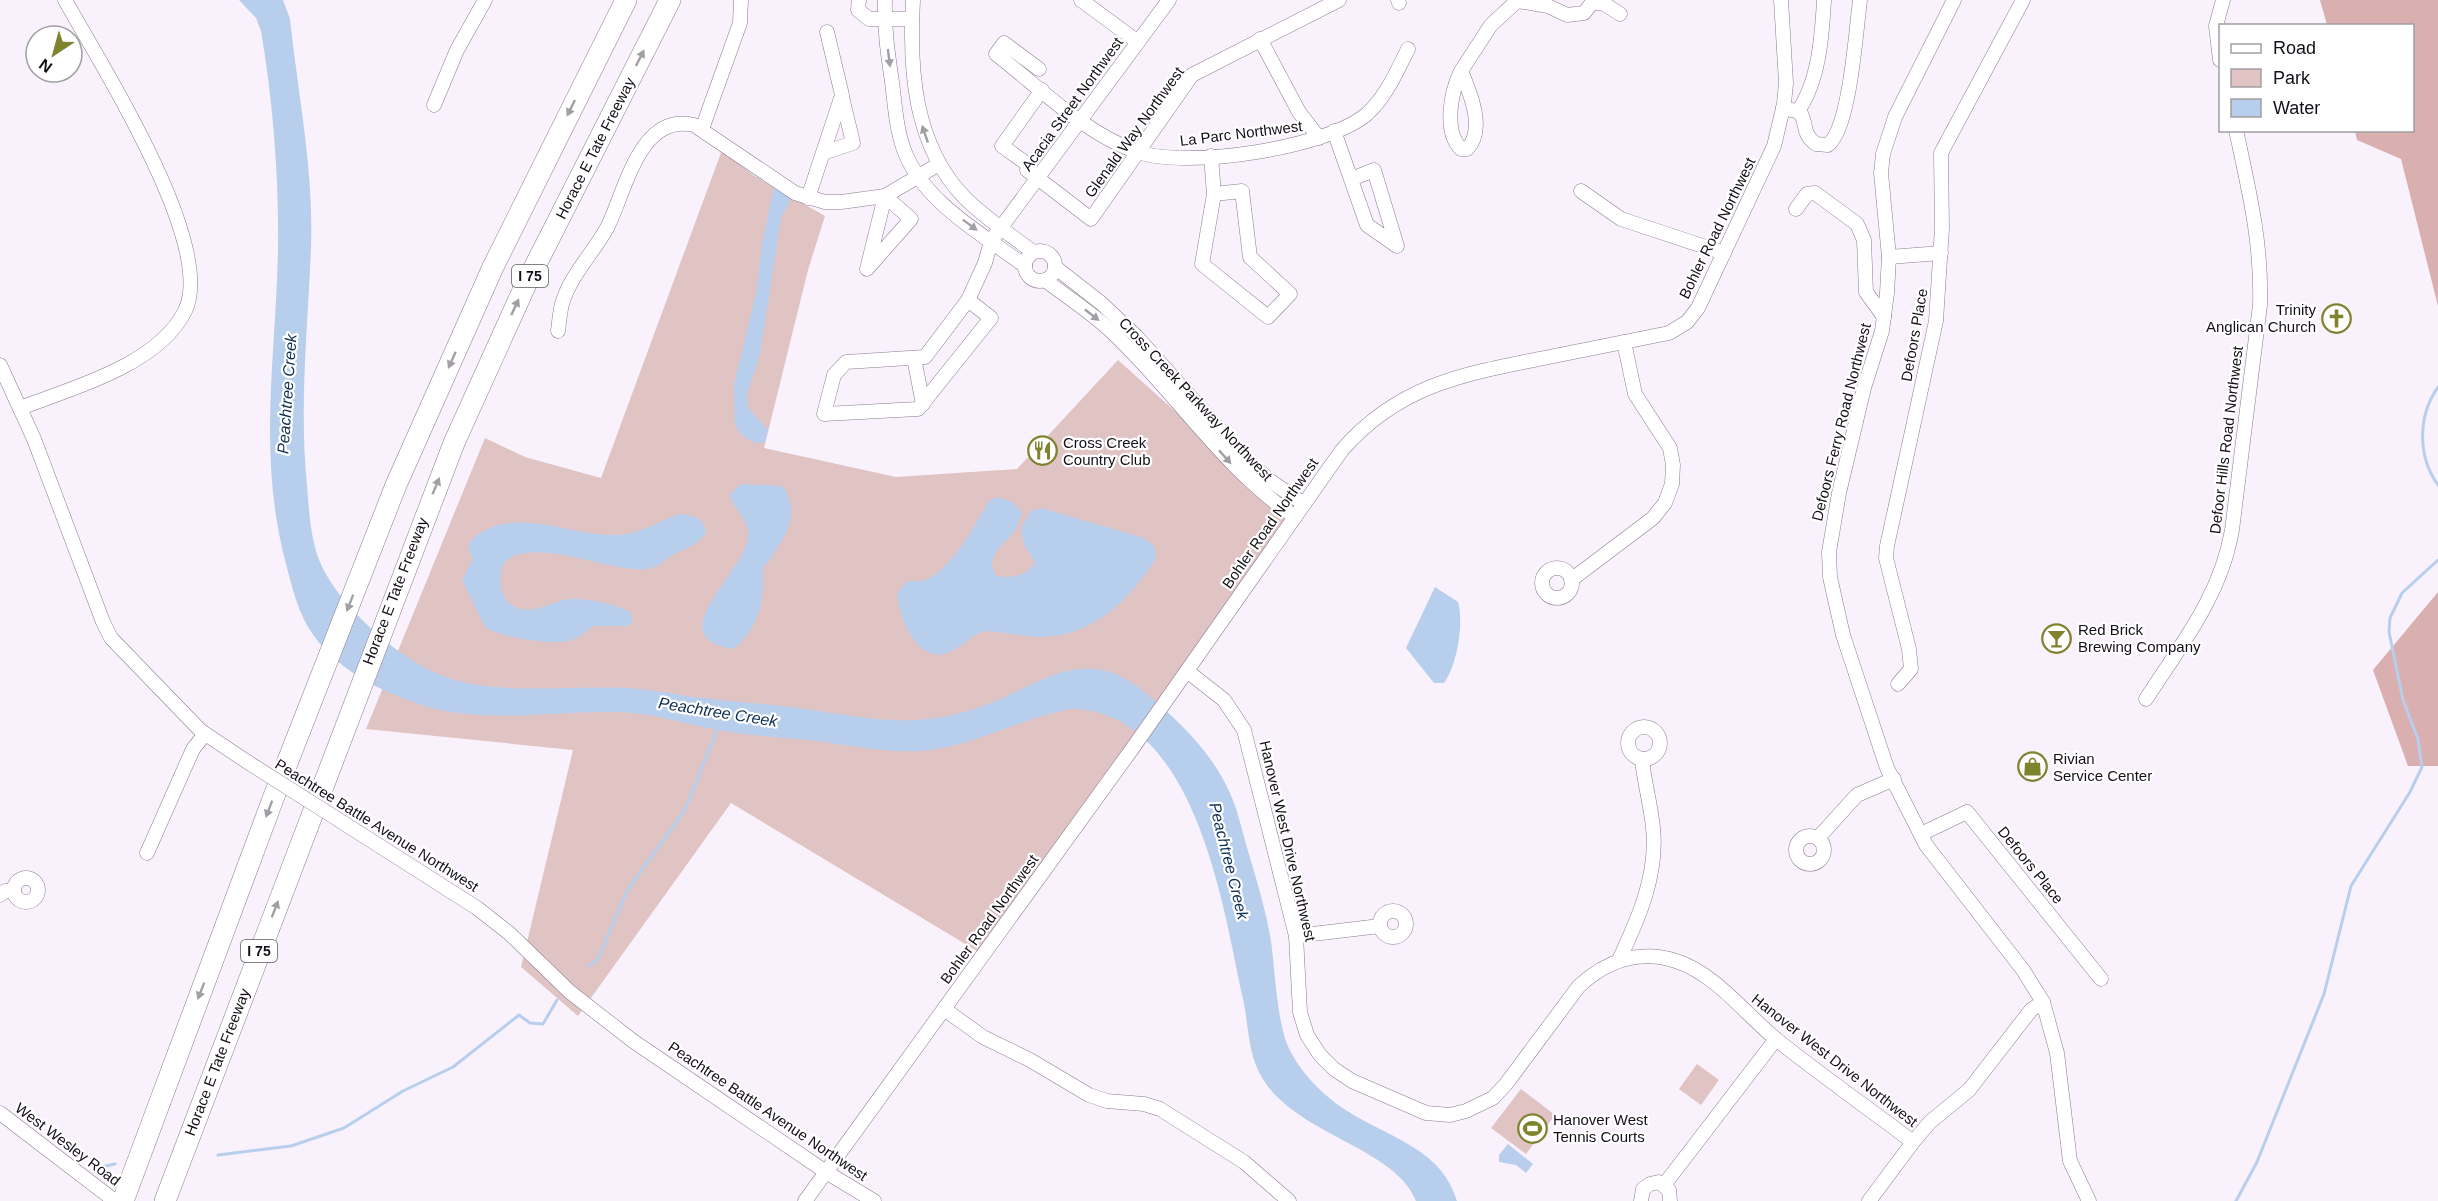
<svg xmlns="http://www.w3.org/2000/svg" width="2438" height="1201" font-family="Arial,sans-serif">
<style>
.green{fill:#e0c3c3}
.forest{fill:#d9afaf}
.water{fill:#b7cfec}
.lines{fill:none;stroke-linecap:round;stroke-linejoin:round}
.stream{stroke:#b7cfec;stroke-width:3}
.minor-casing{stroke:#8b7b91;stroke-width:15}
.highway-casing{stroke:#8b7b91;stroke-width:22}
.minor{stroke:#fff;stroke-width:14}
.highway{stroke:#fff;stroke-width:21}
.minor-bridge-casing{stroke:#8b7b91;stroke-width:15;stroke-linecap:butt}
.minor-bridge{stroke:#fff;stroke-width:14}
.oneway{fill:#a19fa3}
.labels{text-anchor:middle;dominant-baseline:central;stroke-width:4.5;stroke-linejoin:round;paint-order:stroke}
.shield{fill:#fff;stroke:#5b585d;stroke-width:1.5}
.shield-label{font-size:14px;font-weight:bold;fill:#151018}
.street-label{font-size:15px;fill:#151018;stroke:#fff}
.poi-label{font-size:15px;fill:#151018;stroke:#fff;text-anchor:start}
.water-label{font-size:16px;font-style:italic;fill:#0c2f54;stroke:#fff}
</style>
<rect width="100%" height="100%" fill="#f9f2fc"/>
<!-- green -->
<g class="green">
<polygon points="722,150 753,175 825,216 808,270 764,448 896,477 1017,469 1118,360 1292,516 977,951 731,803 578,1016 521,967 573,750 366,729 485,438 525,457 601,478"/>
<polygon points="1697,1064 1719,1080 1701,1105 1679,1089"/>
<polygon points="1521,1089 1555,1115 1526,1154 1491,1128"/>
</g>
<!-- forest -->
<g class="forest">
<polygon points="2320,0 2438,0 2438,306 2401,159 2357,140 2355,131 2412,130 2412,26 2327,25"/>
<polygon points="2438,592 2438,766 2408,766 2373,670"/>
</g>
<!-- water -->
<g class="water">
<path d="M239 0H283L290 19C298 94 314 171 311 247 308 327 299 405 307 485 309 509 310 534 318 557 334 602 398 659 443 676 502 698 577 683 639 689 663 691 687 697 711 699 742 703 773 704 804 709 842 714 879 722 918 720 942 718 966 713 988 704 1042 683 1084 644 1142 690 1176 718 1211 751 1229 791 1238 810 1242 831 1248 851 1257 881 1266 911 1271 941 1275 971 1277 1018 1287 1044 1299 1072 1323 1096 1349 1112 1390 1138 1442 1149 1457 1201H1416C1394 1145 1287 1134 1258 1070 1248 1049 1248 1022 1243 999 1223 907 1196 711 1071 709 1020 718 973 747 922 751 885 753 846 745 810 740 779 737 748 736 719 730 684 724 650 712 615 712 553 711 493 723 432 708 390 696 340 673 314 636 298 614 293 590 286 564 257 456 276 358 278 249 279 177 273 102 261 31L256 18Z"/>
<polygon points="774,187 792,197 781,218 760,354 747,394 748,408 768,430 765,442 755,443 744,437 735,426 734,384 757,289 762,243"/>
<path d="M741 484 782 486C802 510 786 536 771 558 769 561 764 565 763 569 762 574 763 583 763 588 761 613 753 633 734 649 654 637 752 568 748 532 746 517 734 508 729 495Z"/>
<path d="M997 497 1013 502 1022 513C1020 517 1019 523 1017 527 1009 542 981 556 997 576 1011 578 1028 576 1035 562L1024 545 1021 528 1031 511 1041 508 1144 538 1154 546 1156 559C1128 601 1092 638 1038 637 1020 637 1002 631 983 631 969 637 958 651 943 654 915 660 898 614 897 593L907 581C912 581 920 582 925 580 952 570 975 523 990 500Z"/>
<path d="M679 514C692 515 704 517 706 532 699 544 688 548 676 553 666 558 660 567 648 569 611 574 530 533 503 564 496 588 504 614 535 609 547 607 559 599 571 599 590 599 612 603 630 612L633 621 628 626H593C586 632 579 638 569 641 548 645 503 638 485 627L462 580 473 559 468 549 470 541C511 502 569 537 618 535 639 534 660 521 679 514Z"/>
<path d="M1435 587 1458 602C1464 624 1457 665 1444 683H1434L1406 648Z"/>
<polygon points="1508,1144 1533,1164 1526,1173 1516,1165 1499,1162 1499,1155"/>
</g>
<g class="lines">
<!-- stream -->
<g class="stream">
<path d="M2438 387C2418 415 2417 456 2438 485"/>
<polyline points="589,966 598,959 628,889 685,810 718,727"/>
<polyline points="218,1155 291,1146 344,1128 403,1091 453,1067 519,1015 530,1023 543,1024 557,1000"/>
<polyline points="96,1168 115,1164"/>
<polyline points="2236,1201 2257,1162 2324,994 2351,886 2410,792 2422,767 2418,739 2403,700 2389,632 2390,618 2402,593 2438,560"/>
</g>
<defs>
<g id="minor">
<polyline points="859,0 858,10 869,19 912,19"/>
<path d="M885 0C884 28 888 55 892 82 895 105 896 128 904 150 924 203 981 233 1025 266"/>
<path d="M913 0C909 70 914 146 965 198 985 218 1011 235 1033 252"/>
<polyline points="1081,0 1138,42"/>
<polyline points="1398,0 1399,3"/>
<polyline points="1954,0 1895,117 1883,154 1881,173 1889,257 1887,293 1882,331 1864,388 1839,493 1829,552 1830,577 1843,635 1887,768 1926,845 2023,970 2043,1002 2057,1053 2070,1161 2089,1201"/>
<polyline points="1518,1 1548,6 1567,15 1584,13 1592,3 1603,3 1620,14"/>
<polyline points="1260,39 1299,112 1319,138"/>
<polyline points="2220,60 2216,26 2223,0"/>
<path d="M1039 69 1004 43 996 54C1040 88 1085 134 1138 152 1188 169 1327 148 1367 114 1386 97 1397 71 1408 49"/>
<path d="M1461 71C1451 92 1443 131 1461 149H1467C1486 130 1470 92 1461 71L1491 25 1518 0"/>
<polyline points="1042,90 1002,146 1030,166 1027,170 1091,219 1192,75 1339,0"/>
<polyline points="434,105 457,50 485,0"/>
<path d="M1783 108 1800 112C1808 125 1801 133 1816 144L1828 145C1850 128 1856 30 1860 0"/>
<path d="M1798 111C1819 81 1822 36 1824 0"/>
<polyline points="702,129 740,23 741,0"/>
<polyline points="1334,131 1367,225 1397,246 1374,170 1351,179"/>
<polyline points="823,153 853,143 842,97"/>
<polyline points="1211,156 1214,194 1202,264 1268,317 1290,294 1250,257 1242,191 1214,194"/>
<polyline points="1581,191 1621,219 1724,253"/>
<polygon points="885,196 911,219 867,269"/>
<polyline points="808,198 842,95 827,32"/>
<polyline points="1796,209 1807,194 1815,193 1857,224 1864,240 1866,292 1884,317"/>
<circle cx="1040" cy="266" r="15"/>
<polyline points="1889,257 1941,253"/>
<polyline points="1055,267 1101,303 1136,336 1247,460 1269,480 1304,504"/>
<path d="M1045 280C1067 297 1091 312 1111 331 1175 391 1222 467 1295 517"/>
<polygon points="968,300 991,318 918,409 824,414 834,375 846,362 925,357"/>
<polyline points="968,300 985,263 991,241 1169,0"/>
<path d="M558 331C559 322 560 312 562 304 570 276 593 253 607 228 625 193 639 112 694 125L795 193 825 202H841L885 196 939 164"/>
<polyline points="914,358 923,404"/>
<polyline points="0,365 34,439 103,622 111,638 201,731 249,763"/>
<path d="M20 408C73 388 158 365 185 311 217 245 99 62 65 0"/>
<circle cx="1557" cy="583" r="15"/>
<polyline points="1571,580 1653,518 1665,503 1672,484 1673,465 1670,448 1635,394 1624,342"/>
<path d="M1187 671 1224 700 1244 730 1296 936 1300 1012 1307 1035 1320 1055 1334 1069 1352 1081 1426 1113 1450 1115 1466 1111 1493 1098 1506 1084 1579 986C1606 961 1639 949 1676 961 1716 974 1745 1014 1777 1040 1821 1075 1868 1108 1913 1142"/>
<polyline points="1898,684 1911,669 1909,649 1886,558 1887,546 1936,321 1942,228 1941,153 2023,0"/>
<path d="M2146 699C2181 645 2221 595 2232 530L2260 305C2262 243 2249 191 2236 130"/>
<circle cx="1644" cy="743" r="16"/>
<polyline points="342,822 477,908 509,933 570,992 633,1041 826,1172 874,1201"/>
<polyline points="1921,834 1967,812 2101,979"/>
<circle cx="1810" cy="850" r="14"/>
<polyline points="1818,838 1857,795 1894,779"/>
<polyline points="147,853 193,749 205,734"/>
<circle cx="26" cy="890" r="12"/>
<polyline points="0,895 5,891 14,891"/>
<circle cx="1393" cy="924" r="13"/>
<polyline points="1296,936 1380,926"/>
<path d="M1620 958C1639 917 1658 874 1653 828 1651 805 1644 782 1642 759"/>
<polyline points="944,1009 983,1037 1030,1060 1089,1095 1107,1101 1144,1104 1160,1109 1244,1162 1289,1201"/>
<polyline points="0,1113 115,1201"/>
<polyline points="1664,1185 1776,1039"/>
<path d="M805 1201 1132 749 1342 450C1399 385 1463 374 1544 358 1586 350 1627 341 1669 333L1687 322 1698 308 1774 146 1784 104 1786 83 1781 0"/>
<polyline points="1641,1201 1643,1189 1650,1184 1659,1182 1669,1190 1670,1201"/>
<polyline points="1869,1201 1913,1142 1930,1122 1969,1090 2031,1010 2043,1002"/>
</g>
<g id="highway">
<polyline points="123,1201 273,799 396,485 493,267 626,0"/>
<polyline points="165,1201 454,443 525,286 670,0"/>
</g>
</defs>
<!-- minor casing -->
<use href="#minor" class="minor-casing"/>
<!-- highway casing -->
<use href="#highway" class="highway-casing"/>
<!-- minor -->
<use href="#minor" class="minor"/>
<!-- highway -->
<use href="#highway" class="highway"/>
<defs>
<polyline id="minor-bridge" points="249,763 342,822"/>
</defs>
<!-- minor-bridge casing -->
<use href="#minor-bridge" class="minor-bridge-casing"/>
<!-- minor-bridge -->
<use href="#minor-bridge" class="minor-bridge"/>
</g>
<!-- one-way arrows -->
<defs><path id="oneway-solid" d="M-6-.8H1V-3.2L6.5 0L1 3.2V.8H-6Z" transform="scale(1.5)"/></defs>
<g class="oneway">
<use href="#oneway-solid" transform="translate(640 58) rotate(-63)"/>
<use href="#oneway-solid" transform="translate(889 58) rotate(83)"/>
<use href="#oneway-solid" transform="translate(571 108) rotate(116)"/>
<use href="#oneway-solid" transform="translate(925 134) rotate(-109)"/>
<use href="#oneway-solid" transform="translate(970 225) rotate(37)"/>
<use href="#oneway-solid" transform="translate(515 307) rotate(-65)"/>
<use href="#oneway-solid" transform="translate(1092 315) rotate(38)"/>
<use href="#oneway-solid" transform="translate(452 360) rotate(114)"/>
<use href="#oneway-solid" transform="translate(1225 457) rotate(48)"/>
<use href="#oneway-solid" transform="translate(436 486) rotate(-67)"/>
<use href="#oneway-solid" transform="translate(350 603) rotate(111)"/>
<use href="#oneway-solid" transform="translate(269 809) rotate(111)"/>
<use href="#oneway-solid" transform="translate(275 909) rotate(-69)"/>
<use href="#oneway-solid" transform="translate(201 991) rotate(111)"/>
</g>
<!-- icons -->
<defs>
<symbol id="church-ring" viewBox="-11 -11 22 22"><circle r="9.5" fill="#fff" stroke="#7f832e" stroke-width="1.5"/><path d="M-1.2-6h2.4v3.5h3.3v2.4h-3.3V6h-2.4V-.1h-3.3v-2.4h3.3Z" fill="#7f832e"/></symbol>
<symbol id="restaurant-ring" viewBox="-11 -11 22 22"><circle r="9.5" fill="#fff" stroke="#7f832e" stroke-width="1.5"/><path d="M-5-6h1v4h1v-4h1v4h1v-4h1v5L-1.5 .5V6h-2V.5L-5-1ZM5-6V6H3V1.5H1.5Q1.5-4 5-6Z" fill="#7f832e"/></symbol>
<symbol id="bar-ring" viewBox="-11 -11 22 22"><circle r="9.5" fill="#fff" stroke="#7f832e" stroke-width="1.5"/><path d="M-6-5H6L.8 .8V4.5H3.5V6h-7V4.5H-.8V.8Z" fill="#7f832e"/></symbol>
<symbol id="shop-ring" viewBox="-11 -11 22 22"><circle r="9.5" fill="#fff" stroke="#7f832e" stroke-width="1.5"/><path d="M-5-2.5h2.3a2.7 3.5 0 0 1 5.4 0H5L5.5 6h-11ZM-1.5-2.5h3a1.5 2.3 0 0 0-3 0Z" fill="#7f832e"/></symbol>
<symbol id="stadium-ring" viewBox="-11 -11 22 22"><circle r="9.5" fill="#fff" stroke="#7f832e" stroke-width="1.5"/><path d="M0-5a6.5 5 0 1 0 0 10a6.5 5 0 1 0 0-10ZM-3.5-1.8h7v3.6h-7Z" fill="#7f832e"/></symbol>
</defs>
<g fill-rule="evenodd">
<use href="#church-ring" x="2320" y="302" width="33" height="33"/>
<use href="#restaurant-ring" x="1026" y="434" width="33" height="33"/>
<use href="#bar-ring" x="2040" y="622" width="33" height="33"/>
<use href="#shop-ring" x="2016" y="750" width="33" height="33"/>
<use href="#stadium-ring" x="1516" y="1112" width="33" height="33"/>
</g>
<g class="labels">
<!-- shield labels -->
<g class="shield">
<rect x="512" y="265" width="36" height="22" rx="4.5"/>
<rect x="241" y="940" width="36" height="22" rx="4.5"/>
</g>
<g class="shield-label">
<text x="530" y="276">I 75</text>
<text x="259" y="951">I 75</text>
</g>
<!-- street labels -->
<g class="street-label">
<text transform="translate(1072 104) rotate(-54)">Acacia Street Northwest</text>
<text transform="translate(1134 132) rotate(-54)">Glenald Way Northwest</text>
<text transform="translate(1241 133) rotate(-7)">La Parc Northwest</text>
<text transform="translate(595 148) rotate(-63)">Horace E Tate Freeway</text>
<text transform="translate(1717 228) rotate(-64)">Bohler Road Northwest</text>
<text transform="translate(1914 335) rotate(-80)">Defoors Place</text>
<text transform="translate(1196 399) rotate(47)">Cross Creek Parkway Northwest</text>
<text transform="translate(1841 422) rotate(-76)">Defoors Ferry Road Northwest</text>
<text transform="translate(2226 440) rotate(-83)">Defoor Hills Road Northwest</text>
<text transform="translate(1270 523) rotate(-55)">Bohler Road Northwest</text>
<text transform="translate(395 591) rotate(-69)">Horace E Tate Freeway</text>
<text transform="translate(377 825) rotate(32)">Peachtree Battle Avenue Northwest</text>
<text transform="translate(1288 841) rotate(77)">Hanover West Drive Northwest</text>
<text transform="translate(2031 865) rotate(51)">Defoors Place</text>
<text transform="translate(989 919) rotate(-54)">Bohler Road Northwest</text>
<text transform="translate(1835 1060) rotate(38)">Hanover West Drive Northwest</text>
<text transform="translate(217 1062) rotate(-69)">Horace E Tate Freeway</text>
<text transform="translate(768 1111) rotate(34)">Peachtree Battle Avenue Northwest</text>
<text transform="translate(68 1144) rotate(37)">West Wesley Road</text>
</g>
<!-- poi labels -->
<g class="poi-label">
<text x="2316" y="309" text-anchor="end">Trinity<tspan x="2316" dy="17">Anglican Church</tspan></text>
<text x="1063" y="442">Cross Creek<tspan x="1063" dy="17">Country Club</tspan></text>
<text x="2078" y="629">Red Brick<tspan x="2078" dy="17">Brewing Company</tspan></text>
<text x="2053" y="758">Rivian<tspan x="2053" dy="17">Service Center</tspan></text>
<text x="1553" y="1119">Hanover West<tspan x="1553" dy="17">Tennis Courts</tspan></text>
</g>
<!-- water labels -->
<g class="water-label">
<text transform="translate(287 394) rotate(-86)">Peachtree Creek</text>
<text transform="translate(718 712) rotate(9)">Peachtree Creek</text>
<text transform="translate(1229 861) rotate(76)">Peachtree Creek</text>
</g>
</g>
<!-- legend -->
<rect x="2219" y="24" width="195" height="108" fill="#ffffff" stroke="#a19fa3" stroke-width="1.5"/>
<rect x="2231" y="44" width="30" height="9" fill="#ffffff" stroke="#a19fa3" stroke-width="1.5"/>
<text x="2273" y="54" font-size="18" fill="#151018">Road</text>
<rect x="2231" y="69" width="30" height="18" fill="#e0c3c3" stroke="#a19fa3" stroke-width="1.5"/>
<text x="2273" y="84" font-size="18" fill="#151018">Park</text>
<rect x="2231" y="99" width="30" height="18" fill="#b7cfec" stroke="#a19fa3" stroke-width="1.5"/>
<text x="2273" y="114" font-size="18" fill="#151018">Water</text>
<!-- north arrow -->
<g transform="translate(54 54) rotate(216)"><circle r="28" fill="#ffffff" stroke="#a19fa3" stroke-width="1.5"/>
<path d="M0-4.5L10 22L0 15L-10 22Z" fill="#7f832e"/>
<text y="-9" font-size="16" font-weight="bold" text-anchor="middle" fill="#151018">N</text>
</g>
</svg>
